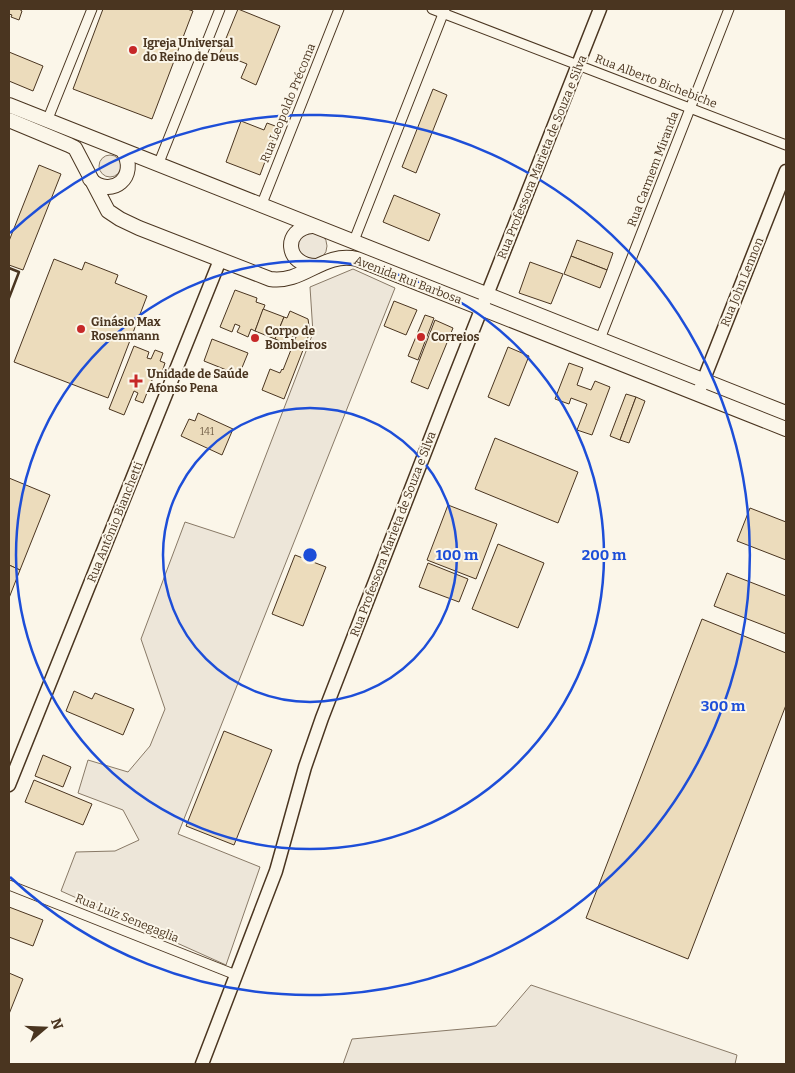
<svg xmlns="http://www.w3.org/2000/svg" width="795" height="1073" font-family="Bitter,serif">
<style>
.green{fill:#ede6d9;stroke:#887966}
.building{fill:#ecdcbc;stroke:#4a3520}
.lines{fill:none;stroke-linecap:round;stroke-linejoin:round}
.street-casing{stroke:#4a3520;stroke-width:11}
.secondary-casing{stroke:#4a3520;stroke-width:15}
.primary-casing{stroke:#4a3520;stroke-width:16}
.street{stroke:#fbf6e9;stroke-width:9}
.secondary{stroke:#fbf6e9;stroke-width:12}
.primary{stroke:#fbf6e9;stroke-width:14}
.wall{stroke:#4a3520;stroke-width:2.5}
.ring{fill:none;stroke:#1d4ed8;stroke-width:2.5}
.poi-dot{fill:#c62828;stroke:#fbf6e9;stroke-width:2}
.labels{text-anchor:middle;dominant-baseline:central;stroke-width:4;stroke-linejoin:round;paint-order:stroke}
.number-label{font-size:10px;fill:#725f47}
.poi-label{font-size:12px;font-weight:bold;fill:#4a3520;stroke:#fbf6e9;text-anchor:start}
.street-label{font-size:12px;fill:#4a3520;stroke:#fbf6e9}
.centre{fill:#1d4ed8;stroke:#fbf6e9;stroke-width:2.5}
.ring-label{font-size:15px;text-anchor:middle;font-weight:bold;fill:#1d4ed8;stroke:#fbf6e9;stroke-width:4;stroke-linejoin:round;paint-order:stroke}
</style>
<rect width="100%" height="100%" fill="#fbf6e9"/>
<!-- green -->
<g class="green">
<circle cx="110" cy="166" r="11"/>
<circle cx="312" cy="246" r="15"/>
<polygon points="353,269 395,288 178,834 260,867 226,965 61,891 76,852 115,851 139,840 123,810 78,793 88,760 128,772 150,746 165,709 141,639 185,522 234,538 313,333 310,287"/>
<polygon points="531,985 737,1055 735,1064 343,1064 352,1039 496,1026"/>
</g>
<!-- building -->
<g class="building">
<polygon points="9,9 19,9 22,11 19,20 11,17 12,15 9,14"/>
<polygon points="103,9 187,9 193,11 152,119 73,89"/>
<polygon points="238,9 280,26 256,85 241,78 247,64 220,53"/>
<polygon points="9,52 43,66 33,91 9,81"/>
<polygon points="433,89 447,95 416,173 402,167"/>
<polygon points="241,121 264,130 267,123 278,127 260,175 226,162"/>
<polygon points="39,165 61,174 23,270 9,265 9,241"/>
<polygon points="394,195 440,214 429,241 383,222"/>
<polygon points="577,240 613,253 607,270 571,256"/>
<polygon points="571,256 607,270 600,288 564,274"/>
<polygon points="54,259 82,270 85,262 118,275 115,283 147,296 108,398 14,362"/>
<polygon points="530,262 563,274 551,304 519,293"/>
<polygon points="235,290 257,298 256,302 265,305 255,331 251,329 248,337 237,332 240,326 235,324 232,332 220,327"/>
<polygon points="394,301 417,310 406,335 384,326"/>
<polygon points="263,309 284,317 275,339 255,331"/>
<polygon points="290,311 308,319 310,332 284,399 262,390 270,369 280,373 282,369 283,370 296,337 293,336 290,345 275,339 284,317 287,318"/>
<polygon points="425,315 434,318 418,360 408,356"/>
<polygon points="435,320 453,328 428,389 411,382"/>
<polygon points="212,339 248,353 239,375 204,361"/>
<polygon points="134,346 149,352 147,358 151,359 155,350 163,353 160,361 165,363 162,372 156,370 143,403 135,400 138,393 134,391 124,415 109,409"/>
<polygon points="508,347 529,356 509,406 488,397"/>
<polygon points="569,363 583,368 577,385 591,390 595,381 610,387 592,435 577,430 587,404 571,398 569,404 555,399"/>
<polygon points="626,394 636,397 620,440 610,436"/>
<polygon points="636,397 645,401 629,443 620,440"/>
<polygon points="198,413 233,429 222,455 181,436 189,419 195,421"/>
<polygon points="495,438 578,472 558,523 475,489"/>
<polygon points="9,478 50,495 20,570 9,565"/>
<polygon points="448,505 497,524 476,579 427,560"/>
<polygon points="750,508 786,522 786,560 737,541"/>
<polygon points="498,544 544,563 518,628 472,609"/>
<polygon points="295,555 326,567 303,626 272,614"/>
<polygon points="428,563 468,579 459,602 419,587"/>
<polygon points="9,565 20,570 9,598"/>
<polygon points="727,573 786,596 786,634 714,606"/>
<polygon points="702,619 786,653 786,705 688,959 586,918"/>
<polygon points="74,691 92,699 95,693 134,709 123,735 66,711"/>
<polygon points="224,731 272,750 234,845 186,826"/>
<polygon points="43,755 71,767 63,787 35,776"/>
<polygon points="34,780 92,804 83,825 25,802"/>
<polygon points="9,907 43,920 33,946 9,937"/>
<polygon points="9,973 23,979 9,1014"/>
</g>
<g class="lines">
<defs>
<g id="street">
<polyline points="432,9 786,145"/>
<polyline points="47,121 92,9"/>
<polyline points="158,165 220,9"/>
<polyline points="261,206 339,9"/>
<polyline points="353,243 445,9"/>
<polyline points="600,339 729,9"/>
<polyline points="9,885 236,975"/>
</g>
<g id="secondary">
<polyline points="698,394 786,171"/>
<polyline points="9,785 220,260"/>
<polyline points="202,1064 276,871 305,767 322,718 445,401 600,9"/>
</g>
<g id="primary">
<polyline points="9,105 786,413"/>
<path d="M9 120 69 145 75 148 108 211 120 219 139 228 270 279C303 284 323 251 357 259L786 429"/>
<path d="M90 179C112 200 139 176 123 151"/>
<path d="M312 226C282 229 285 266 316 266"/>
</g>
</defs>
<!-- street casing -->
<use href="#street" class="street-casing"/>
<!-- secondary casing -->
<use href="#secondary" class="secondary-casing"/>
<!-- primary casing -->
<use href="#primary" class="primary-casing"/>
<!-- street -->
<use href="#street" class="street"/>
<!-- secondary -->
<use href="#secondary" class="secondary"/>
<!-- primary -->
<use href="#primary" class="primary"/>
<!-- wall -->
<polyline class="wall" points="9,268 19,272 9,298"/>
</g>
<!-- distance rings -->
<g class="ring">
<circle cx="310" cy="555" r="147"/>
<circle cx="310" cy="555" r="294"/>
<path d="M10 233A440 440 0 1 1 10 877"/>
</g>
<!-- markers -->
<g class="poi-dot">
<circle cx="133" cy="50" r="5"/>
<circle cx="81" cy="329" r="5"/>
<circle cx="421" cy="337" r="5"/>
<circle cx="255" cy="338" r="5"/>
<path d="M133.5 373.5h5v5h5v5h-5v5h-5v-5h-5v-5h5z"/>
</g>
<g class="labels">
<!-- number labels -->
<g class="number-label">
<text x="207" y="432">141</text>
</g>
<!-- poi labels -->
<g class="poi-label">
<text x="143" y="43">Igreja Universal<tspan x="143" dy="14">do Reino de Deus</tspan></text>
<text x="91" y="322">Ginásio Max<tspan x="91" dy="14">Rosenmann</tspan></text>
<text x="265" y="331">Corpo de<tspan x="265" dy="14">Bombeiros</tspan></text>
<text x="431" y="337">Correios</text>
<text x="147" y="374">Unidade de Saúde<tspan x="147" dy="14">Afonso Pena</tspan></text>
</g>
<!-- street labels -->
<g class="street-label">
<text transform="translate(656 81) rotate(21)">Rua Alberto Bichebiche</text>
<text transform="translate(288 103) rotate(-68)">Rua Leopoldo Précoma</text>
<text transform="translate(542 157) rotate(-68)">Rua Professora Marieta de Souza e Silva</text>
<text transform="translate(653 169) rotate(-69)">Rua Carmem Miranda</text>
<text transform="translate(408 280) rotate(21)">Avenida Rui Barbosa</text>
<text transform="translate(742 282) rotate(-68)">Rua John Lennon</text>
<text transform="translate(115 522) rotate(-68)">Rua Antônio Bianchetti</text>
<text transform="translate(393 534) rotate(-69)">Rua Professora Marieta de Souza e Silva</text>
<text transform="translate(127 918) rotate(22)">Rua Luiz Senegaglia</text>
</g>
</g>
<circle cx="310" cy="555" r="8" class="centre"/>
<g class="ring-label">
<text x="457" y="560">100 m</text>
<text x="604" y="560">200 m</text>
<text x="723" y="711">300 m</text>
</g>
<!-- border -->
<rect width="795" height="1073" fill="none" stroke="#4a3520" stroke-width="20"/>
<!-- north arrow -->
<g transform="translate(45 1028) rotate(71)" stroke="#fbf6e9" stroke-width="4" paint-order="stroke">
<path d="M0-4L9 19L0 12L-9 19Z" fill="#4a3520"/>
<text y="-8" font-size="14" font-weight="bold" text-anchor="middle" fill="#4a3520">N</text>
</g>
</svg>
